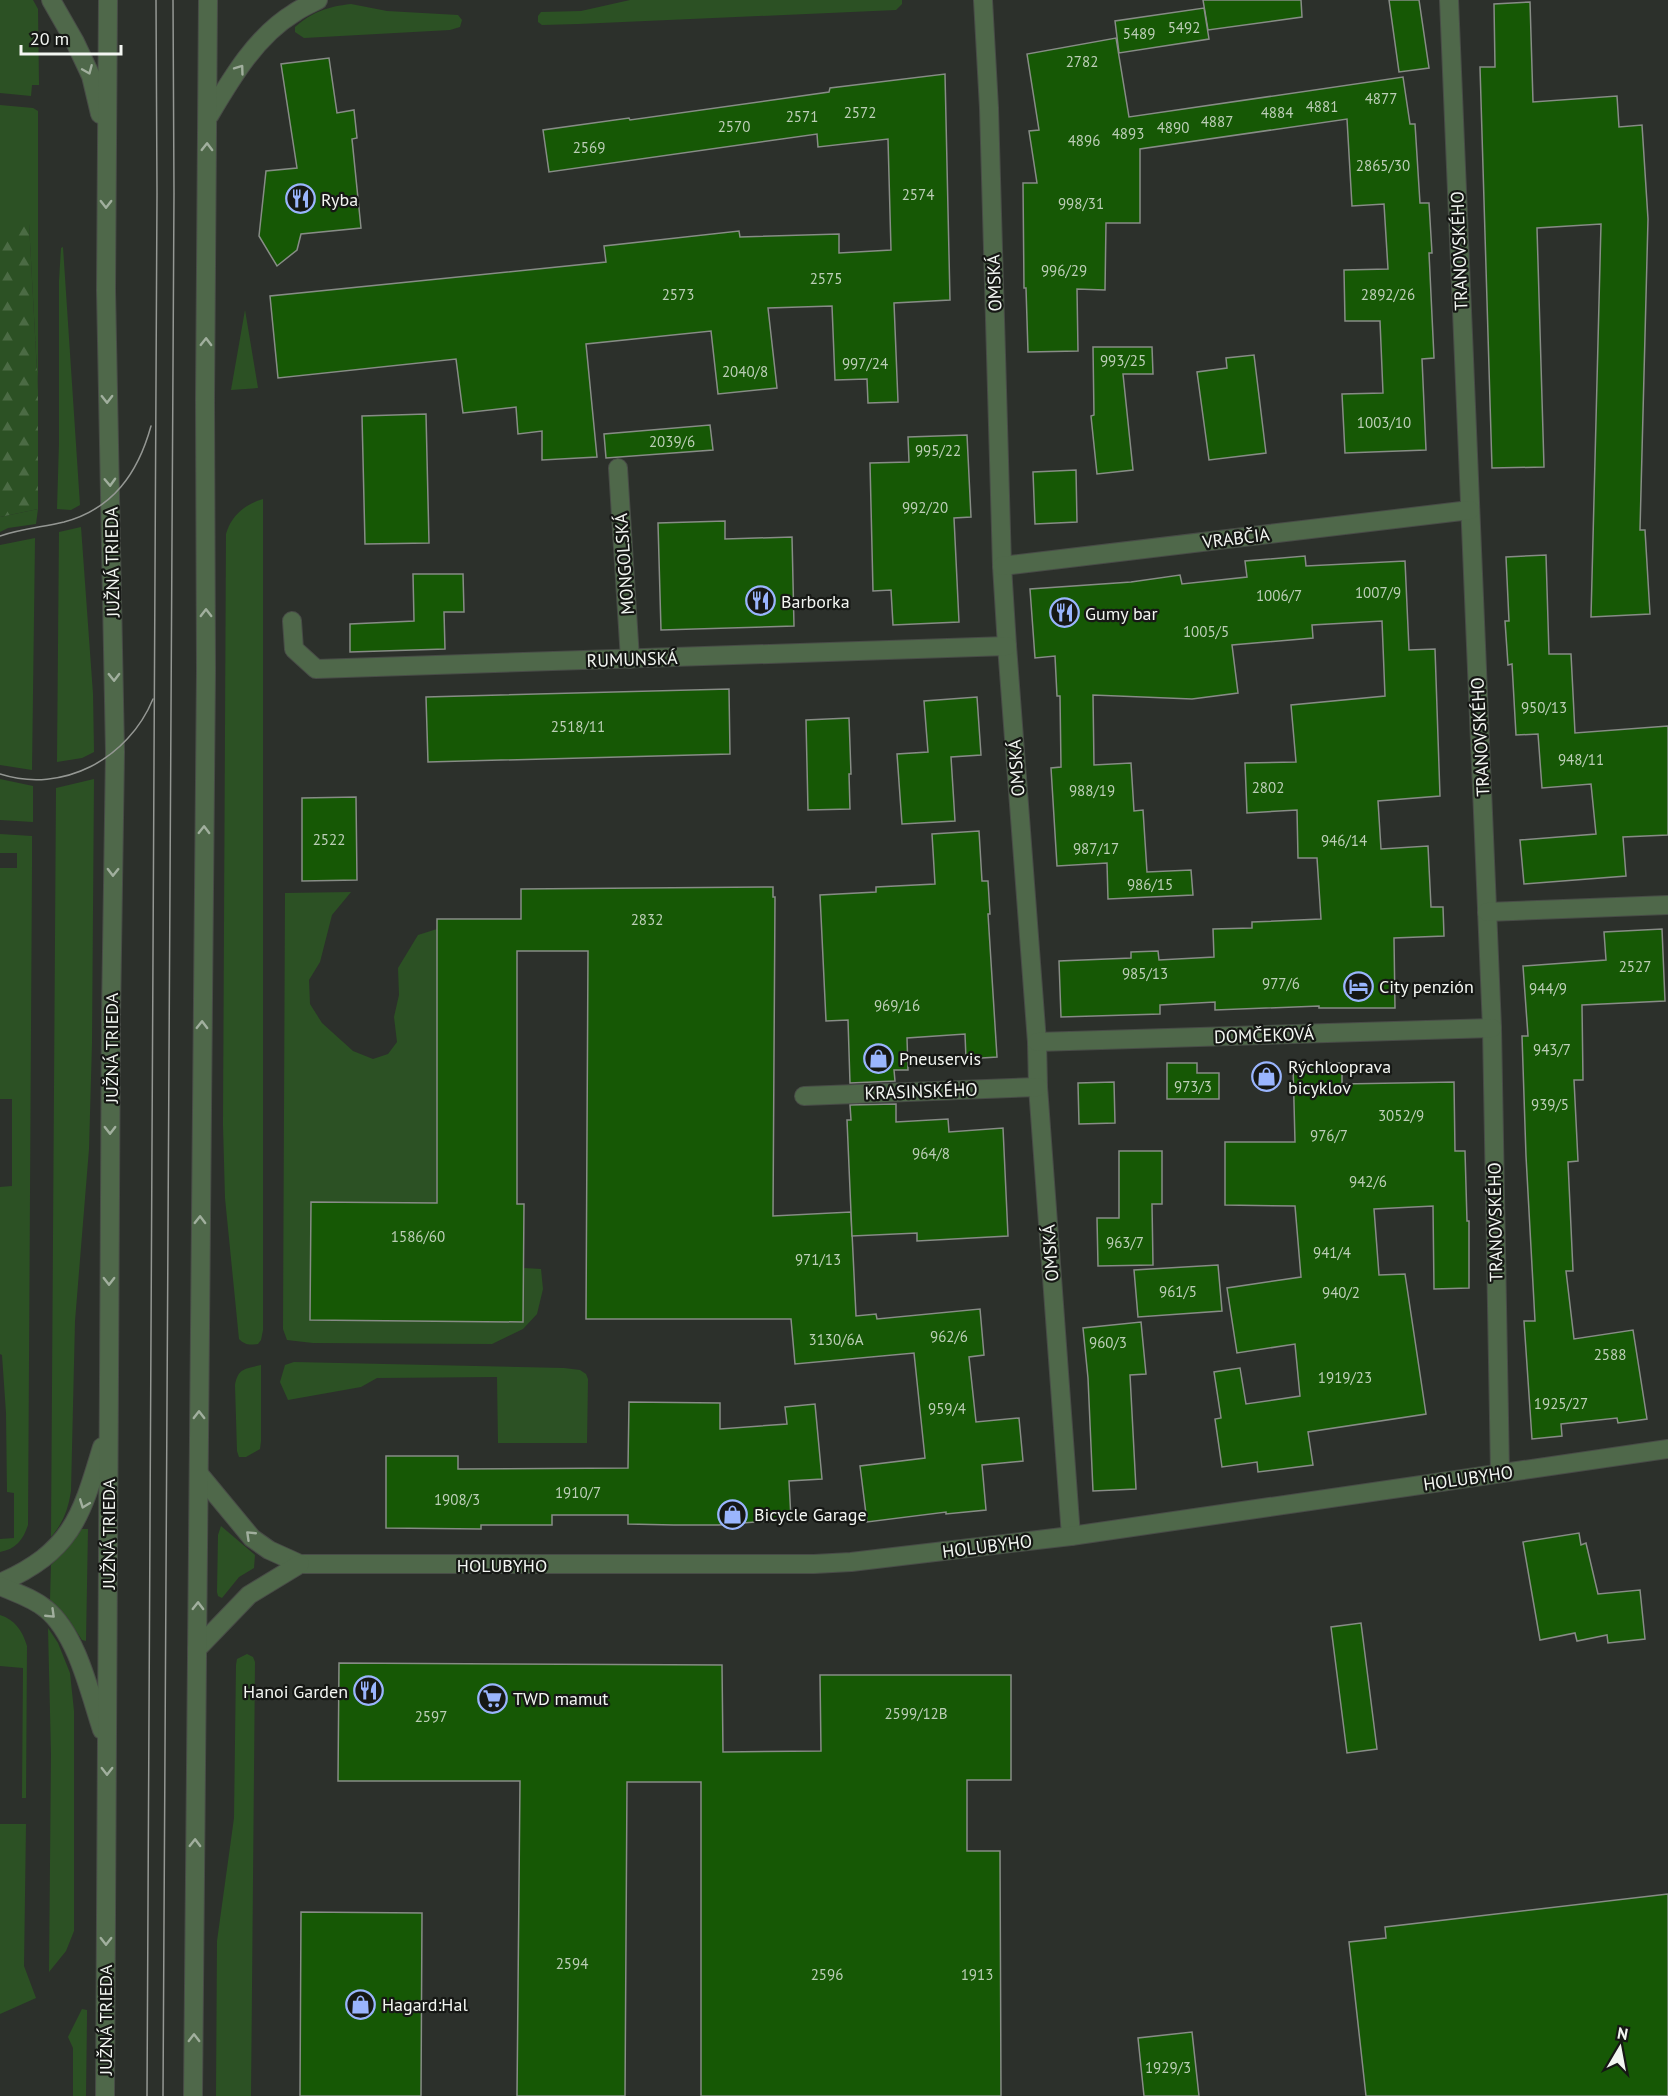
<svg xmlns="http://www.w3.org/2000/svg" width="1668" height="2096" font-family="'PT Sans',sans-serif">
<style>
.grass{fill:#2c5124}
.forest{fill:url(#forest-firs)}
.building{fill:#165805;stroke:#878c86;stroke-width:1.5}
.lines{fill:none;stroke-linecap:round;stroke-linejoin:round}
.minor-casing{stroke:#484c47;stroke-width:20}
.minor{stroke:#4f684a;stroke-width:18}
.tram{stroke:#949793;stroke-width:1.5}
.oneway{stroke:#a1af9e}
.labels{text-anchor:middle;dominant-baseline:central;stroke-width:4.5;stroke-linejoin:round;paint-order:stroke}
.number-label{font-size:15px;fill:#bcceb7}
.poi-label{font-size:18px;fill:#f3f6f2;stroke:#161815;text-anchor:start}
.street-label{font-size:18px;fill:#f3f6f2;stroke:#161815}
</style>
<defs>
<pattern id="forest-firs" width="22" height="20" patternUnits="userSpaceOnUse" patternTransform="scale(1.5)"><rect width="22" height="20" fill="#2c5124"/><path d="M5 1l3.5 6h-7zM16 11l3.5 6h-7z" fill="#4b6b44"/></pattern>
</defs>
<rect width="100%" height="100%" fill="#2c302b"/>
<!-- grass -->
<g class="grass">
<polygon points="0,0 33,0 38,9 39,85 32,85 31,96 0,93"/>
<polygon points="630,0 902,0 902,4 896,10 578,24 542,25 538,22 538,16 541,12 581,11"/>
<path d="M351 4 387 11 458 15 462 20 460 27 450 30 304 38 295 32V27C314 11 327 7 351 4Z"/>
<polygon points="0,105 33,108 38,111 38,390 29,224 0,223"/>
<polygon points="63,247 80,505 71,510 57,509 59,443 59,281 61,248"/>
<polygon points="245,310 258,388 231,390"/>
<path d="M263 499V1330L261 1340 258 1344C249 1345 245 1345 239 1339L225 1198 223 1125 226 534C231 516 245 504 263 499Z"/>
<polygon points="38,509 36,524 8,528 0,532 0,517"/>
<polygon points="81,527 93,694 94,752 82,758 57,762 59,532"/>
<polygon points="35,538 32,770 0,765 0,545"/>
<polygon points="0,779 33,786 33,822 0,820"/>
<path d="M94 779 92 1043 89 1149 75 1321 71 1491C68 1510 63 1523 51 1537L56 788Z"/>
<path d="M0 834 32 836V866L28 1525C23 1540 16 1549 0 1552V1539L14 1538V1493L7 1492 6 1413 2 1355 0 1354V1187L12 1186V1099H0V868H17V853H0Z"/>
<polygon points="351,892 332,915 320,962 309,980 310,1004 322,1023 353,1051 373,1059 388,1054 397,1042 394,1017 399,995 398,968 418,935 437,929 436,1203 311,1202 310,1320 523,1322 524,1268 541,1269 543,1289 537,1314 523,1329 492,1344 313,1343 287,1340 283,1329 285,893"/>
<polygon points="294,1362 564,1368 580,1370 586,1374 588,1379 587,1443 498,1443 497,1377 377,1378 361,1387 288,1400 280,1382 285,1365"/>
<path d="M261 1365V1441L260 1449 246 1457H239L237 1451 235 1385C238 1368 245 1369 261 1365Z"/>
<polygon points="221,1526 255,1555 254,1568 239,1577 222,1598 218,1596 217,1592 218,1535"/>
<polygon points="82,1529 88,1529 86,1641 82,1640 67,1617 50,1600 51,1565 74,1539"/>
<path d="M0 1615C15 1620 22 1630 27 1646L26 1798H22L23 1668 0 1666Z"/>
<polygon points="48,1628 58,1643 70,1673 74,1711 74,1931 66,1951 49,1972 51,1754"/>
<polygon points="247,1654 253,1657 255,1662 251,2096 216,2096 217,1941 234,1818 236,1665 237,1659"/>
<polygon points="0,1824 26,1824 24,1966 36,1998 0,2014"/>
<polygon points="82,2009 87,2010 87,2016 86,2096 73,2096 73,2048 68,2037"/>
</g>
<!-- forest -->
<polygon class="forest" points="0,223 29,223 38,391 38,509 0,517"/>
<!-- building -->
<g class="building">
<polygon points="1203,0 1301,0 1302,17 1208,30"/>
<polygon points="1389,0 1419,0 1429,68 1399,72"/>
<polygon points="1530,2 1533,102 1617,96 1619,127 1642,125 1648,219 1640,530 1645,530 1650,614 1591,617 1601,224 1537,228 1544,467 1492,468 1480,67 1495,67 1494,4"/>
<polygon points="1204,8 1209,39 1119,53 1115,21"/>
<polygon points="1116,38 1129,117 1403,77 1410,124 1415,124 1420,203 1429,203 1432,253 1429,253 1434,358 1422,359 1426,450 1345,453 1342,394 1383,393 1380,321 1345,321 1344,270 1388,269 1384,204 1352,206 1347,119 1140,149 1140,223 1106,223 1105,290 1077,289 1078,351 1028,352 1026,288 1024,288 1023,183 1037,183 1029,131 1039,130 1027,54"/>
<polygon points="329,58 337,113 354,110 357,138 352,139 361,228 301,234 297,250 277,266 259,236 266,171 297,168 281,64"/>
<polygon points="945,74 950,300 894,303 898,402 868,403 867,379 835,380 832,306 768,308 777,388 718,394 711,331 586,344 597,457 542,460 542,431 518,434 516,407 463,413 456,359 278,378 270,296 606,262 604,246 739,231 740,237 839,234 839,253 891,250 888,139 818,147 817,134 549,172 543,130 629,118 630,120 829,92 830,88"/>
<polygon points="1093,347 1152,347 1153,374 1123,374 1133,470 1097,474 1091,416 1094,415"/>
<polygon points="1254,355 1266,453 1209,460 1197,372 1227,368 1226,358"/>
<polygon points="426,414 429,543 365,544 362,416"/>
<polygon points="710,425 713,450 606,458 604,434"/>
<polygon points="967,435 971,517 954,518 959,622 893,625 891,590 873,591 870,463 909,462 908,437"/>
<polygon points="1076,470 1077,522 1035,524 1033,472"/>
<polygon points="725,521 725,539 792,537 794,626 661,630 658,523"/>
<polygon points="1546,555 1549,654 1571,654 1575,733 1668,726 1668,835 1623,837 1626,876 1524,884 1520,840 1596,834 1591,784 1542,788 1538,734 1516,735 1512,664 1508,665 1505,621 1509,621 1506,557"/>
<polygon points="1305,556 1306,566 1405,561 1409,650 1435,649 1440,796 1378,801 1381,849 1428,846 1431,907 1443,907 1444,936 1394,938 1395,1008 1319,1008 1319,1006 1215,1010 1215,1002 1160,1005 1160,1014 1061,1017 1059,961 1131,958 1131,952 1158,951 1159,960 1214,957 1213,929 1252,928 1252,922 1321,919 1317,858 1298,858 1297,810 1247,813 1245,763 1296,762 1291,705 1385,696 1382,621 1312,625 1313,638 1232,645 1238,693 1192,699 1093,695 1094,765 1131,763 1134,811 1143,810 1147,872 1191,870 1193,895 1108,899 1107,863 1057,866 1051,768 1061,767 1060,696 1057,696 1055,656 1035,658 1030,589 1131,582 1180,575 1182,584 1247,577 1245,561"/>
<polygon points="413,574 463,574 464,612 444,612 445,649 350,652 350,624 414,621"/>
<polygon points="729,689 730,754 428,762 426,697"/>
<polygon points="977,697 981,755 951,757 955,821 902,824 897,754 928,752 924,701"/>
<polygon points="849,718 851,774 849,774 850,809 808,810 806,720"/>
<polygon points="356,797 357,880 302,881 302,798"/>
<polygon points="979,831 982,881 988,881 990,914 988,914 997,1057 966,1059 965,1034 907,1038 908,1070 894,1070 895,1081 850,1083 848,1020 826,1021 820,895 876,892 876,887 935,884 932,834"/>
<polygon points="773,887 773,897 775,897 773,1216 851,1212 856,1316 876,1314 877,1319 980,1309 984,1355 969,1357 976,1422 1019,1418 1023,1461 982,1465 986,1510 946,1514 946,1512 867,1522 860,1466 925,1458 914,1353 795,1364 791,1319 586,1319 588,951 517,951 517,1204 524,1204 523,1322 310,1320 311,1202 437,1203 437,919 521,919 521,889"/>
<polygon points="1662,929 1665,1001 1582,1005 1583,1080 1574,1080 1578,1161 1568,1162 1573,1271 1566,1271 1574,1339 1633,1330 1647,1419 1618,1423 1617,1418 1561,1424 1562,1436 1532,1439 1524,1321 1535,1321 1526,1156 1522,1036 1528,1036 1523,966 1606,960 1604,932"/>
<polygon points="1167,1063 1197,1063 1197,1073 1219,1073 1219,1099 1167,1099"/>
<polygon points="1342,1063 1342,1084 1454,1082 1455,1151 1465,1151 1467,1221 1469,1221 1469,1288 1434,1289 1433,1206 1374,1209 1379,1275 1405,1274 1426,1414 1308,1432 1313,1465 1258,1472 1257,1462 1222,1467 1215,1419 1221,1418 1214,1372 1240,1368 1246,1404 1300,1396 1295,1344 1237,1353 1227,1288 1301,1277 1295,1206 1225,1205 1225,1142 1295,1142 1293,1064"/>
<polygon points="1114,1082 1115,1123 1079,1124 1078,1083"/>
<polygon points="896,1104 896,1122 948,1119 949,1132 1003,1128 1008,1236 917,1241 917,1233 852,1236 847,1120 851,1120 850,1105"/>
<polygon points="1119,1151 1162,1151 1162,1204 1152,1204 1153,1265 1098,1266 1097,1218 1119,1218"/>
<polygon points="1218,1265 1222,1311 1138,1317 1134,1270"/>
<polygon points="1141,1322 1146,1374 1130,1375 1136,1489 1093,1491 1088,1378 1083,1328"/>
<polygon points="629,1402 720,1403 720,1429 787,1424 785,1407 815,1404 822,1479 789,1481 791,1519 719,1525 674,1525 628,1524 628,1515 552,1515 552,1525 481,1525 481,1529 386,1528 386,1456 458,1456 458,1469 628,1468"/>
<polygon points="1579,1533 1581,1545 1586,1543 1598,1594 1640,1590 1645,1639 1608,1643 1607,1635 1577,1641 1575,1633 1540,1640 1523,1542"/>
<polygon points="1361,1623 1377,1749 1347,1753 1331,1627"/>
<polygon points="339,1663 722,1665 723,1752 821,1751 820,1675 1011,1675 1011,1780 967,1780 967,1851 1000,1851 1001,2096 701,2096 701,1782 627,1782 625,2096 517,2096 520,1781 338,1781"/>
<polygon points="1668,1894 1668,2096 1366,2096 1349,1942 1386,1938 1385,1927"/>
<polygon points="301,1912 422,1913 421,2096 300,2096"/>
<polygon points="1192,2032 1199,2096 1144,2096 1138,2038"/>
</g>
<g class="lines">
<defs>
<g id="minor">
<polyline points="51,0 75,42 91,76 100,114"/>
<polyline points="983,0 989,108 1002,566 1007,646 1037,1042 1038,1087 1071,1536"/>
<polyline points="1449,0 1492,1028 1500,1473"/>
<path d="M209 116C231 79 256 36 294 13 301 8 310 4 318 0"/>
<polyline points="618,468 630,659"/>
<polyline points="1002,566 1470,510"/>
<polyline points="292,621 294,649 316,669 1007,646"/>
<polyline points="1487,912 1668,905"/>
<polyline points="1037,1042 1492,1028"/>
<polyline points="804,1096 1038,1087"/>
<polyline points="199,1474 252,1538 269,1550 300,1564 814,1564 851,1562 1071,1536 1668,1449"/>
<path d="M0 1583C72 1551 81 1517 102 1447"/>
<path d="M0 1586C16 1593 33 1598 46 1609 77 1634 90 1694 102 1730"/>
<polyline points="197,1649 249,1595 300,1564"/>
<polyline points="105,2096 111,1018 115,752 106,290 108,0"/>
<polyline points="193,2096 206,671 205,400 208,0"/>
</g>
</defs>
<!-- minor casing -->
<use href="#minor" class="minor-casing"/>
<!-- minor -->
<use href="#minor" class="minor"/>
<!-- tram -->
<g class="tram">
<path d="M0 536C21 529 43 527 64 522 113 509 138 473 151 426"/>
<path d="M0 774C63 794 128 759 153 699"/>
<polyline points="147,2096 157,193 156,0"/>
<polyline points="163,2096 174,193 173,0"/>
</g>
</g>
<!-- one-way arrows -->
<defs><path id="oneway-chevron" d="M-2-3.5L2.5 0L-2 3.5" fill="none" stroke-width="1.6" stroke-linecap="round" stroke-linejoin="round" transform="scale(1.5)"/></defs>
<g class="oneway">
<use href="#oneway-chevron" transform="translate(240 69) rotate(-54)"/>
<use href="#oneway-chevron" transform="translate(88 70) rotate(67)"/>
<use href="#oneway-chevron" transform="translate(207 147) rotate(-89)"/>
<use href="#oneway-chevron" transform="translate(106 204) rotate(90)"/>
<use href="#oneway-chevron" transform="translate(206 342) rotate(-89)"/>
<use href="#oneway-chevron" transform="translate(107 399) rotate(89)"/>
<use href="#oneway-chevron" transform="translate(110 482) rotate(88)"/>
<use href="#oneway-chevron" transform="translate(206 613) rotate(-90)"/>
<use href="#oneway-chevron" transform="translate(114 677) rotate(89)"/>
<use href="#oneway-chevron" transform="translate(204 830) rotate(-89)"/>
<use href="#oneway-chevron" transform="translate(113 872) rotate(91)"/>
<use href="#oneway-chevron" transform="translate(202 1025) rotate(-89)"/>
<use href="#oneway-chevron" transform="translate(110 1130) rotate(90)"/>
<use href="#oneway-chevron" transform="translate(200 1220) rotate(-89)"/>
<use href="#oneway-chevron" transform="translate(109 1281) rotate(90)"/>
<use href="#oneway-chevron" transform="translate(199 1415) rotate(-90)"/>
<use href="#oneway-chevron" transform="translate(84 1504) rotate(111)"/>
<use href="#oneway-chevron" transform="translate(250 1535) rotate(-136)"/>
<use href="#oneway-chevron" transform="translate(198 1606) rotate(-89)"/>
<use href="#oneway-chevron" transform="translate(51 1614) rotate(44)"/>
<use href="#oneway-chevron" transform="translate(107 1771) rotate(90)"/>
<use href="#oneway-chevron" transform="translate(195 1843) rotate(-89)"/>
<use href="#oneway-chevron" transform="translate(106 1941) rotate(90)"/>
<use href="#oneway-chevron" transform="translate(194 2038) rotate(-90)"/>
</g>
<!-- icons -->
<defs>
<symbol id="restaurant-ring" viewBox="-11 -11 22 22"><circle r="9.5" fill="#161815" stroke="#9ab5fd" stroke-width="1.5"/><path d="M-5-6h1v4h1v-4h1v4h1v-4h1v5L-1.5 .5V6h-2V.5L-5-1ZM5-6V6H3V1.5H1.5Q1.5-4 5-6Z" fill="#9ab5fd"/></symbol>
<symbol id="hotel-ring" viewBox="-11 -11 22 22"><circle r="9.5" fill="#161815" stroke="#9ab5fd" stroke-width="1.5"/><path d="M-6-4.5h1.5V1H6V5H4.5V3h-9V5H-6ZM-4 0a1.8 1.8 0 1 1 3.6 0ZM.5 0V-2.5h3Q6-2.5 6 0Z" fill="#9ab5fd"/></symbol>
<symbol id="shop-ring" viewBox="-11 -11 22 22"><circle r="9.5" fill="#161815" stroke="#9ab5fd" stroke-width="1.5"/><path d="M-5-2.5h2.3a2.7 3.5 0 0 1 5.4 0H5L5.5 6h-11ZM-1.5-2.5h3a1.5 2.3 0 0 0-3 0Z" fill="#9ab5fd"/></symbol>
<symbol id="supermarket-ring" viewBox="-11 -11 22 22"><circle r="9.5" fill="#161815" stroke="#9ab5fd" stroke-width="1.5"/><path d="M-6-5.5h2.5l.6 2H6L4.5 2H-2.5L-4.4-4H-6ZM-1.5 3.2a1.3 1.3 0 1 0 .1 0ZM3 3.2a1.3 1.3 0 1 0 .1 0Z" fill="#9ab5fd"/></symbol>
</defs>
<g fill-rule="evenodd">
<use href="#restaurant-ring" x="284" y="182" width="33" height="33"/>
<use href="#restaurant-ring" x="744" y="584" width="33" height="33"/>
<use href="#restaurant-ring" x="1048" y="596" width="33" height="33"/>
<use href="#hotel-ring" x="1342" y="970" width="33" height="33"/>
<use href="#shop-ring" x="862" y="1042" width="33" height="33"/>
<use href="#shop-ring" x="1250" y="1060" width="33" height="33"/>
<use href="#shop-ring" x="716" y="1498" width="33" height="33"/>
<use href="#restaurant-ring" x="352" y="1674" width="33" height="33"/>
<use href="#supermarket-ring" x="476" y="1682" width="33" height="33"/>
<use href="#shop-ring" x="344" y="1988" width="33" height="33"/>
</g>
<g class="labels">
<!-- number labels -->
<g class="number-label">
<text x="1184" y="27">5492</text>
<text x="1139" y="33">5489</text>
<text x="1082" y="61">2782</text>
<text x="1381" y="98">4877</text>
<text x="1322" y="106">4881</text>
<text x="860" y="112">2572</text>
<text x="1277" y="112">4884</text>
<text x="802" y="116">2571</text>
<text x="1217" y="121">4887</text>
<text x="734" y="126">2570</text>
<text x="1173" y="127">4890</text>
<text x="1128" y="133">4893</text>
<text x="1084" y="140">4896</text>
<text x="589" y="147">2569</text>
<text x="1383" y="165">2865/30</text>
<text x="918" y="194">2574</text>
<text x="1081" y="203">998/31</text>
<text x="1064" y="270">996/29</text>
<text x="826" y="278">2575</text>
<text x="678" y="294">2573</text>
<text x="1388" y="294">2892/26</text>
<text x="1123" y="360">993/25</text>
<text x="865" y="363">997/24</text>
<text x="745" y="371">2040/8</text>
<text x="1384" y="422">1003/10</text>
<text x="672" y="441">2039/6</text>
<text x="938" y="450">995/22</text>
<text x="925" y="507">992/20</text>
<text x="1378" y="592">1007/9</text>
<text x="1279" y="595">1006/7</text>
<text x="1206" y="631">1005/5</text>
<text x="1544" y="707">950/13</text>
<text x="578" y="726">2518/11</text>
<text x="1581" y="759">948/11</text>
<text x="1268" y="787">2802</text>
<text x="1092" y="790">988/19</text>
<text x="329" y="839">2522</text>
<text x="1344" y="840">946/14</text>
<text x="1096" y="848">987/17</text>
<text x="1150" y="884">986/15</text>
<text x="647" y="919">2832</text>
<text x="1635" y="966">2527</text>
<text x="1145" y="973">985/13</text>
<text x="1281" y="983">977/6</text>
<text x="1548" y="988">944/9</text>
<text x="897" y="1005">969/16</text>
<text x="1552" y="1049">943/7</text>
<text x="1193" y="1086">973/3</text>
<text x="1550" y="1104">939/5</text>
<text x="1401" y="1115">3052/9</text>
<text x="1329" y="1135">976/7</text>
<text x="931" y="1153">964/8</text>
<text x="1368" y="1181">942/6</text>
<text x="418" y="1236">1586/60</text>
<text x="1125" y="1242">963/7</text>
<text x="1332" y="1252">941/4</text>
<text x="818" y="1259">971/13</text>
<text x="1178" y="1291">961/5</text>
<text x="1341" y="1292">940/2</text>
<text x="949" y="1336">962/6</text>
<text x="836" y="1339">3130/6A</text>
<text x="1108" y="1342">960/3</text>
<text x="1610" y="1354">2588</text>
<text x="1345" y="1377">1919/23</text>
<text x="1561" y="1403">1925/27</text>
<text x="947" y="1408">959/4</text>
<text x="578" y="1492">1910/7</text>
<text x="457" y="1499">1908/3</text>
<text x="916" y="1713">2599/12B</text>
<text x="431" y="1716">2597</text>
<text x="572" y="1963">2594</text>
<text x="827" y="1974">2596</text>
<text x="977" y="1974">1913</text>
<text x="1168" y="2067">1929/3</text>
</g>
<!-- poi labels -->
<g class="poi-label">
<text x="321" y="199">Ryba</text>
<text x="781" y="601">Barborka</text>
<text x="1085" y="613">Gumy bar</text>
<text x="1379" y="986">City penzión</text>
<text x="899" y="1058">Pneuservis</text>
<text x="1288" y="1066">Rýchlooprava<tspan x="1288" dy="21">bicyklov</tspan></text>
<text x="754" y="1514">Bicycle Garage</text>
<text x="348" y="1691" text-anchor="end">Hanoi Garden</text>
<text x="513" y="1698">TWD mamut</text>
<text x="382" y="2004">Hagard:Hal</text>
</g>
<!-- street labels -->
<g class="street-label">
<text transform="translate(1459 251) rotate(-92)">TRANOVSKÉHO</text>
<text transform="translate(994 283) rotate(-92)">OMSKÁ</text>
<text transform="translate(1236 538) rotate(-7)">VRABČIA</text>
<text transform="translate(112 562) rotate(-91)">JUŽNÁ TRIEDA</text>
<text transform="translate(624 564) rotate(-94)">MONGOLSKÁ</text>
<text transform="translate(632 659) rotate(-2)">RUMUNSKÁ</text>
<text transform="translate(1480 737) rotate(-93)">TRANOVSKÉHO</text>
<text transform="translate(1016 768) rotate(-94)">OMSKÁ</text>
<text transform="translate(1264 1035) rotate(-2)">DOMČEKOVÁ</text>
<text transform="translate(111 1048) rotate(-90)">JUŽNÁ TRIEDA</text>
<text transform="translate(921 1091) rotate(-2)">KRASINSKÉHO</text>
<text transform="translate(1495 1222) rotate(-91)">TRANOVSKÉHO</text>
<text transform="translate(1050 1253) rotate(-94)">OMSKÁ</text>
<text transform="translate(1468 1478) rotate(-8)">HOLUBYHO</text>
<text transform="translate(108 1534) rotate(-90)">JUŽNÁ TRIEDA</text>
<text transform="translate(987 1546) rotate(-7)">HOLUBYHO</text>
<text x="502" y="1565">HOLUBYHO</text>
<text transform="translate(105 2020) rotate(-90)">JUŽNÁ TRIEDA</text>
</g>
</g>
<!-- north arrow -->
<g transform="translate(1620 2048) rotate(10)" stroke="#161815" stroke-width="4.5" paint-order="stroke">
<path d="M0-4.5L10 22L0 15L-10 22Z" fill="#f3f6f2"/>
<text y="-9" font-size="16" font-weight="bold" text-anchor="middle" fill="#f3f6f2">N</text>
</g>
<!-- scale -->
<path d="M21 45v9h100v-9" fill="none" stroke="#f3f6f2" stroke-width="3"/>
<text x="30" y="45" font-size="18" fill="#f3f6f2" stroke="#161815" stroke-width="4.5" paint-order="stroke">20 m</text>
</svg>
